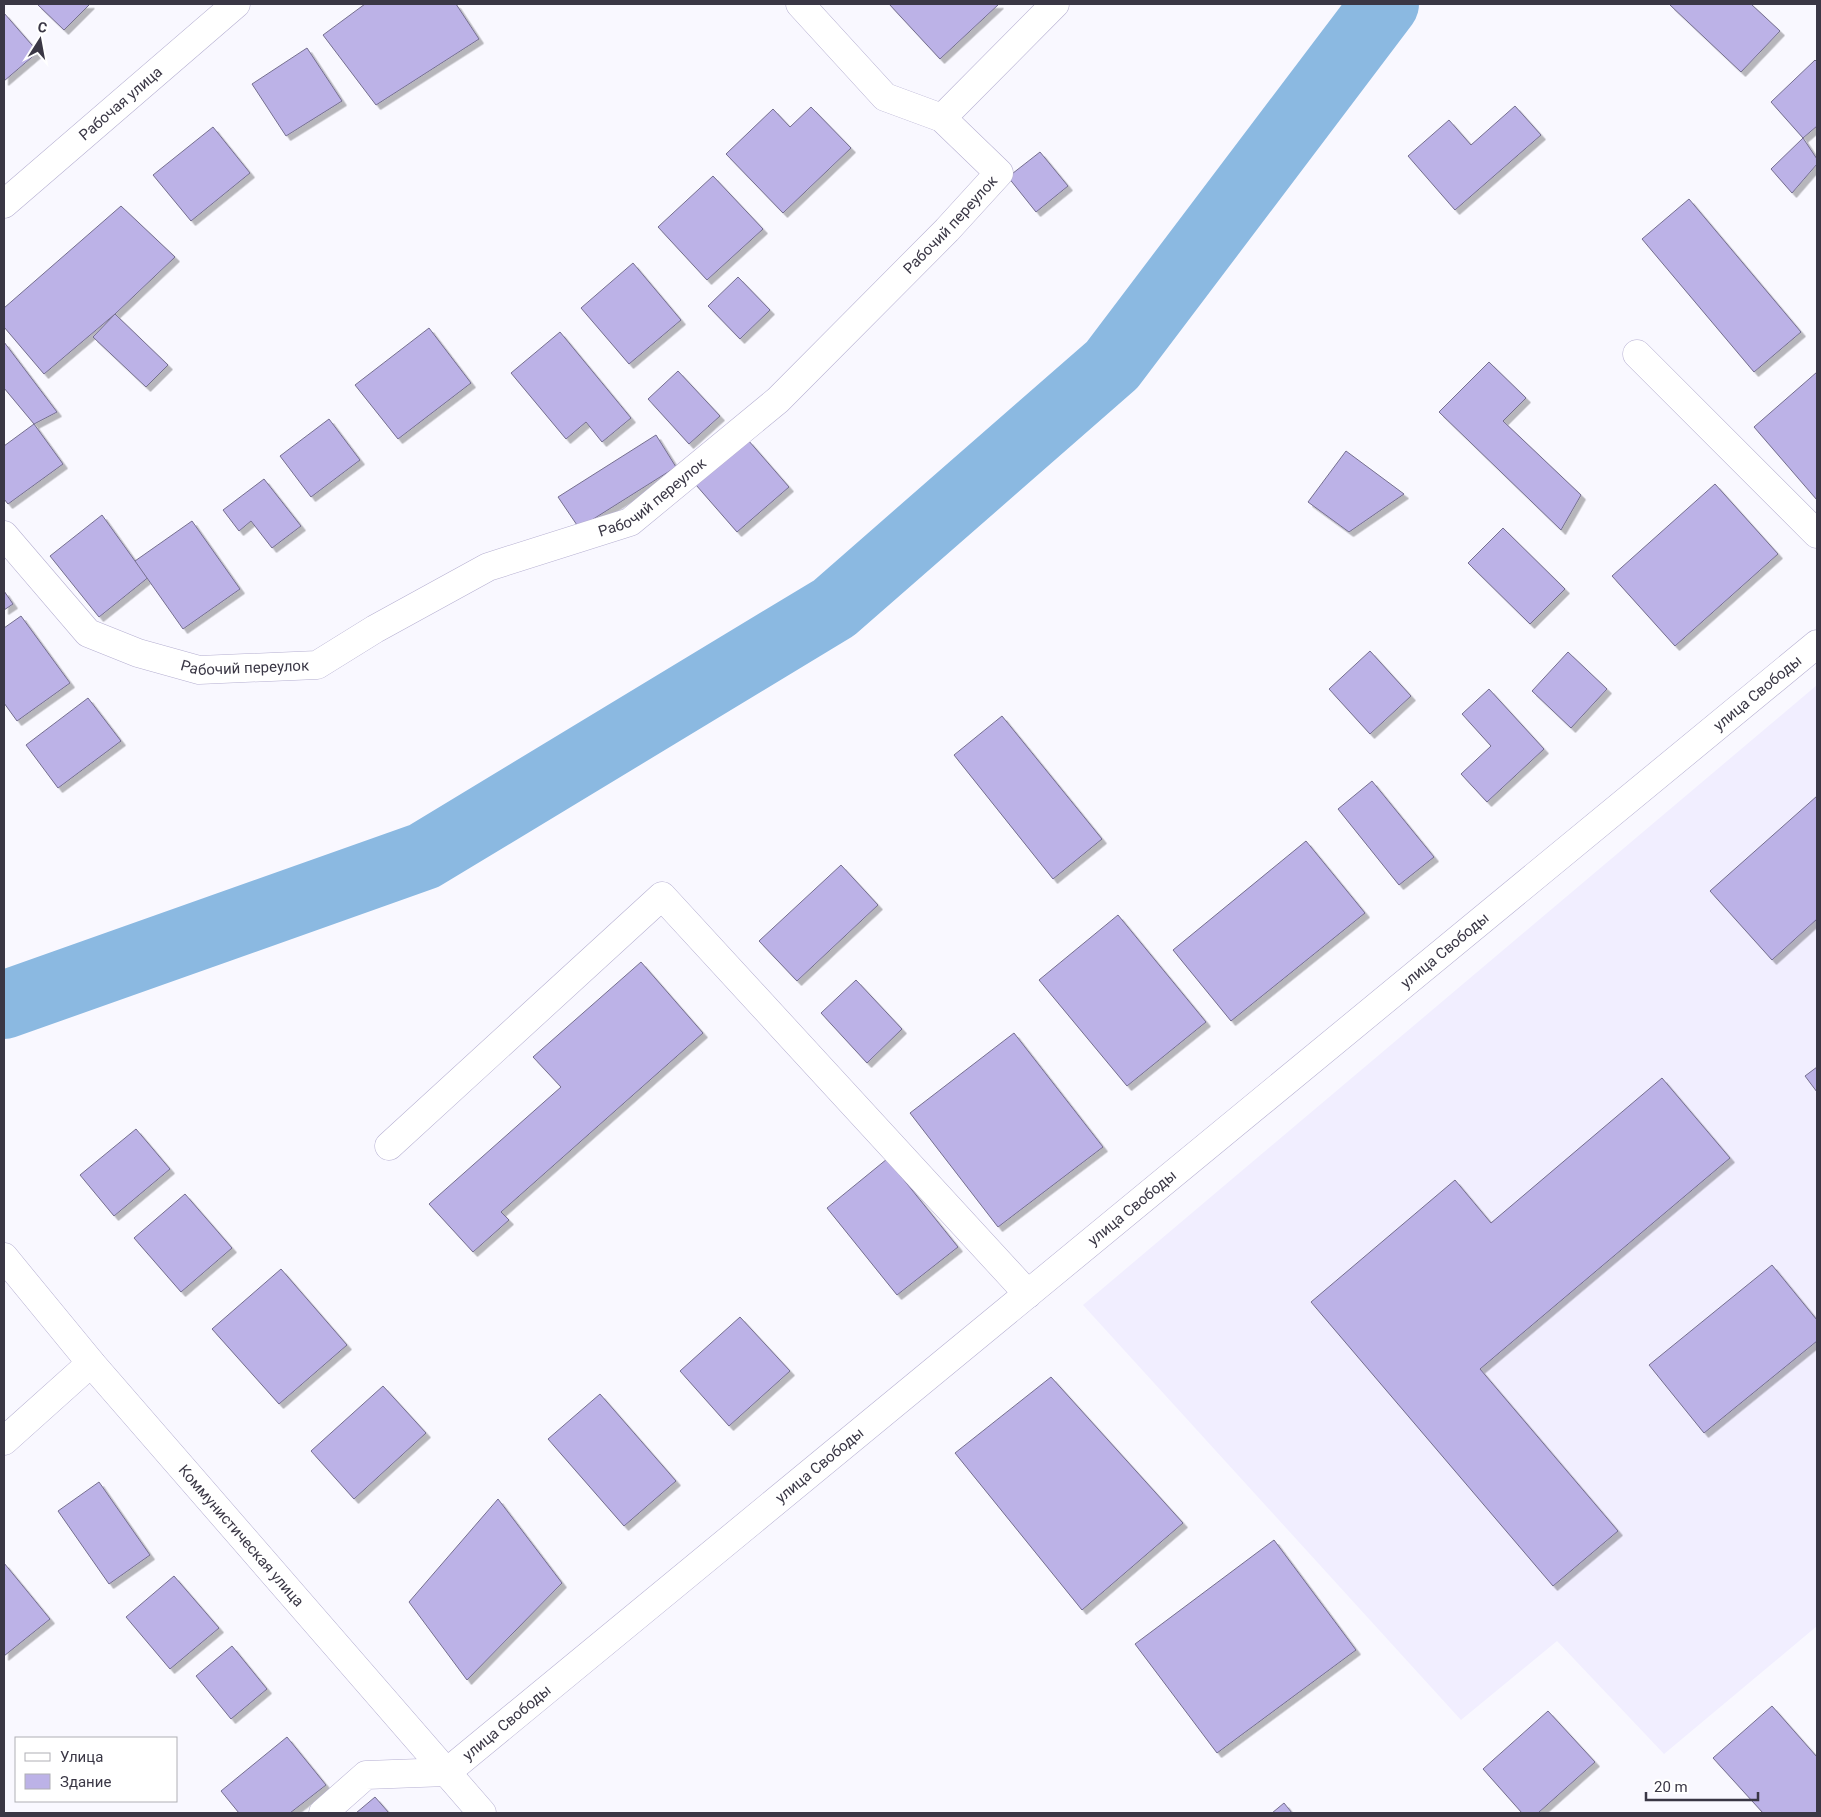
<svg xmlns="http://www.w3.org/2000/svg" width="1821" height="1817" font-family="Roboto,sans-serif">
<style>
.built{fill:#f1eeff}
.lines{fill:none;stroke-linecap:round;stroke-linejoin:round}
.river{stroke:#8bb9e1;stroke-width:68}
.building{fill:#bcb2e7;stroke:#756f8f;filter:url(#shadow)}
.minor-casing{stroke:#b5afd1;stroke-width:29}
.minor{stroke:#fff;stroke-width:28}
.labels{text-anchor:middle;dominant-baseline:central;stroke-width:4;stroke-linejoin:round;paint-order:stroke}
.street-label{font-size:15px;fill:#3a3745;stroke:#fff}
</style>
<defs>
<filter id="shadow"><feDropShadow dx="4.5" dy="4.5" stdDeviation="0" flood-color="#0004"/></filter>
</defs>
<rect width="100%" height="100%" fill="#f9f8ff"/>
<!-- built -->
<polygon class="built" points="1817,685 1817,1626 1664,1754 1557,1641 1461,1720 1083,1305"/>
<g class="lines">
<!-- river -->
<polyline class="river" points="4,1005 424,856 834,608 1112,365 1385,4"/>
</g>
<!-- building -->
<g class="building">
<polygon points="37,4 90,4 64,30"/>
<polygon points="365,4 456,4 479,39 376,105 323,35"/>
<polygon points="889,4 999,4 940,59"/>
<polygon points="1671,4 1751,4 1780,31 1741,72 1670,5"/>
<polygon points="4,13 38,52 4,81"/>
<polygon points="307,48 342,101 286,136 252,84"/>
<polygon points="1815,60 1817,62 1817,126 1803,138 1771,102"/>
<polygon points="1515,106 1541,135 1455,210 1408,156 1449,120 1471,145"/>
<polygon points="811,107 851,148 783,213 726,154 773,109 790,127"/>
<polygon points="213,127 250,173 191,221 153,175"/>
<polygon points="1803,138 1817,159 1817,164 1792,193 1771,169"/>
<polygon points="1040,152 1068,186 1036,212 1008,177"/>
<polygon points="713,176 763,229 707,280 658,227"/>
<polygon points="1689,199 1801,332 1754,372 1642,239"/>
<polygon points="121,206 175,257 115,314 44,374 4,327 4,308"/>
<polygon points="633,263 681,320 629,364 581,308"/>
<polygon points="738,277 770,310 740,339 708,306"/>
<polygon points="115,314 168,365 146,387 93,337"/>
<polygon points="429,328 471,383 398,439 355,385"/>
<polygon points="560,332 631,418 602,442 586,422 566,439 511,373"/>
<polygon points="4,342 57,412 34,424 4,388"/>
<polygon points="1489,362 1526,398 1503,421 1581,495 1561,530 1439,412"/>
<polygon points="678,371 720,416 689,444 648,399"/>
<polygon points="1817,372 1817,500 1754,427"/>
<polygon points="329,419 360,460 311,497 280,456"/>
<polygon points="34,424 63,464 8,504 4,499 4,446"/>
<polygon points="656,435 676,467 579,528 558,497"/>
<polygon points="748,440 789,487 737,532 696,485"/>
<polygon points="1346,451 1404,494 1349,532 1308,502"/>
<polygon points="264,479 301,526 272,548 251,521 239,531 223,510"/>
<polygon points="1715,484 1778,554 1675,646 1612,576"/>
<polygon points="102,515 135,561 150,576 99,617 50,556"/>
<polygon points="192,521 240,589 183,629 135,561"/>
<polygon points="1503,528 1565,589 1530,624 1468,563"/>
<polygon points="4,591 13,604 4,610"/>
<polygon points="21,616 70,683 17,721 4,703 4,628"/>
<polygon points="1370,651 1411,696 1370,734 1329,689"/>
<polygon points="1568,652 1607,689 1571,728 1532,691"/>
<polygon points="1489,689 1544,749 1487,802 1461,774 1491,746 1462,714"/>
<polygon points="88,698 121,741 58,788 26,745"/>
<polygon points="1002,716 1102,839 1053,879 954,755"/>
<polygon points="1372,781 1434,857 1399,885 1338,809"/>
<polygon points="1817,796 1817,919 1772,960 1710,891"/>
<polygon points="1306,841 1365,913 1231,1021 1173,950"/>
<polygon points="841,865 878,905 797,981 759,941"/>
<polygon points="1118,915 1206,1022 1127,1086 1039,980"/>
<polygon points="641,962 703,1033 501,1212 509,1220 473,1252 429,1204 561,1087 533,1057"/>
<polygon points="856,980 902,1029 867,1063 821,1013"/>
<polygon points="1014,1033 1103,1147 998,1227 910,1113"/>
<polygon points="1817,1067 1817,1092 1805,1076"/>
<polygon points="1662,1078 1730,1158 1480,1369 1618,1531 1553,1586 1311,1302 1455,1180 1491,1223"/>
<polygon points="136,1129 170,1169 114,1216 80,1175"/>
<polygon points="887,1159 958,1247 897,1295 827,1208"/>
<polygon points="185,1194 232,1248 181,1292 134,1238"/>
<polygon points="1772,1265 1817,1320 1817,1341 1704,1433 1649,1365"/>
<polygon points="281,1269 347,1345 279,1404 212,1329"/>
<polygon points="740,1317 790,1371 729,1426 680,1371"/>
<polygon points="1051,1377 1183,1523 1082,1610 955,1453"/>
<polygon points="383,1386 426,1433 354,1499 311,1451"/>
<polygon points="600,1394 676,1481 624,1526 548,1439"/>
<polygon points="99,1482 150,1555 109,1584 58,1511"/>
<polygon points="498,1499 562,1583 467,1680 409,1602"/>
<polygon points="1274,1540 1356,1650 1217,1753 1135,1644"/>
<polygon points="4,1563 50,1619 4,1656"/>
<polygon points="174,1576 219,1628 170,1669 126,1617"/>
<polygon points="232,1646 267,1689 231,1719 196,1676"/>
<polygon points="1772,1706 1817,1757 1817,1813 1763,1813 1713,1758"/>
<polygon points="1548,1711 1595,1762 1538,1813 1522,1813 1483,1769"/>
<polygon points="287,1737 326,1785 290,1813 239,1813 221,1791"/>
<polygon points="375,1797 389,1813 356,1813"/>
<polygon points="1284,1803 1292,1813 1272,1813"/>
</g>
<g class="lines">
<defs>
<g id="minor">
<polyline points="942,118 1055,4"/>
<path id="s1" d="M4 204 236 4"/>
<polyline points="1637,354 1817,534"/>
<path id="s2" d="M4 535 88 633 138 653 199 670 317 665 375 629 488 567 630 522 778 400 947 230 999 173 942 118 885 97 800 4"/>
<polyline points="389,1146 662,896 1028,1294"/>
<path id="s3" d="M4 1257 91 1363 482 1813"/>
<polyline points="4,1441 91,1363"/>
<path id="s4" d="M323 1813 366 1775 447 1772 1817 644"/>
</g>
</defs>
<!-- minor casing -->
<use href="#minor" class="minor-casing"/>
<!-- minor -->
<use href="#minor" class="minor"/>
</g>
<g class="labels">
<!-- street labels -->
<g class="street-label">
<text stroke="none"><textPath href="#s1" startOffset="154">Рабочая улица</textPath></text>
<text stroke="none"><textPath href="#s2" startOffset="1148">Рабочий переулок</textPath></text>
<text stroke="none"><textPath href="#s2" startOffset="742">Рабочий переулок</textPath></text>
<text stroke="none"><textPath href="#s2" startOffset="292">Рабочий переулок</textPath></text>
<text stroke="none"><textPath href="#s4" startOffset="1836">улица Свободы</textPath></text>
<text stroke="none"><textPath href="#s4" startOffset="1431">улица Свободы</textPath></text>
<text stroke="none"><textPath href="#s4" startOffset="1026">улица Свободы</textPath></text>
<text stroke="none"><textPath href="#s4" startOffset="621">улица Свободы</textPath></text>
<text stroke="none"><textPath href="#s3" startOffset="366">Коммунистическая улица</textPath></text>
<text stroke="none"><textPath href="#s4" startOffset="216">улица Свободы</textPath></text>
</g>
</g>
<!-- border -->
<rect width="1821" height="1817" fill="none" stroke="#3a3745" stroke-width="10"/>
<!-- legend -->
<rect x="15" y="1737" width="162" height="65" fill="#ffffff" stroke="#b0afb5"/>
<rect x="25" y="1753" width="25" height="8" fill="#ffffff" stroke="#b0afb5"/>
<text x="60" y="1762" font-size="15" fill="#3a3745">Улица</text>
<rect x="25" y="1774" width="25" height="15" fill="#bcb2e7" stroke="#b0afb5"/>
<text x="60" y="1787" font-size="15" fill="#3a3745">Здание</text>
<!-- north arrow -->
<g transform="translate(40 40) rotate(11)" stroke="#ffffff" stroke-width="4" paint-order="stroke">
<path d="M0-4L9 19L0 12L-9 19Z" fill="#3a3745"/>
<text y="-8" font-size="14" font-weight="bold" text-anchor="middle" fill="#3a3745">С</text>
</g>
<!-- scale -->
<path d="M1646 1792v8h112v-8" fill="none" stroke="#3a3745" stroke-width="2.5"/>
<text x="1654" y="1792" font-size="15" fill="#3a3745" stroke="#ffffff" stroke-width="4" paint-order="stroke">20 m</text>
</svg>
